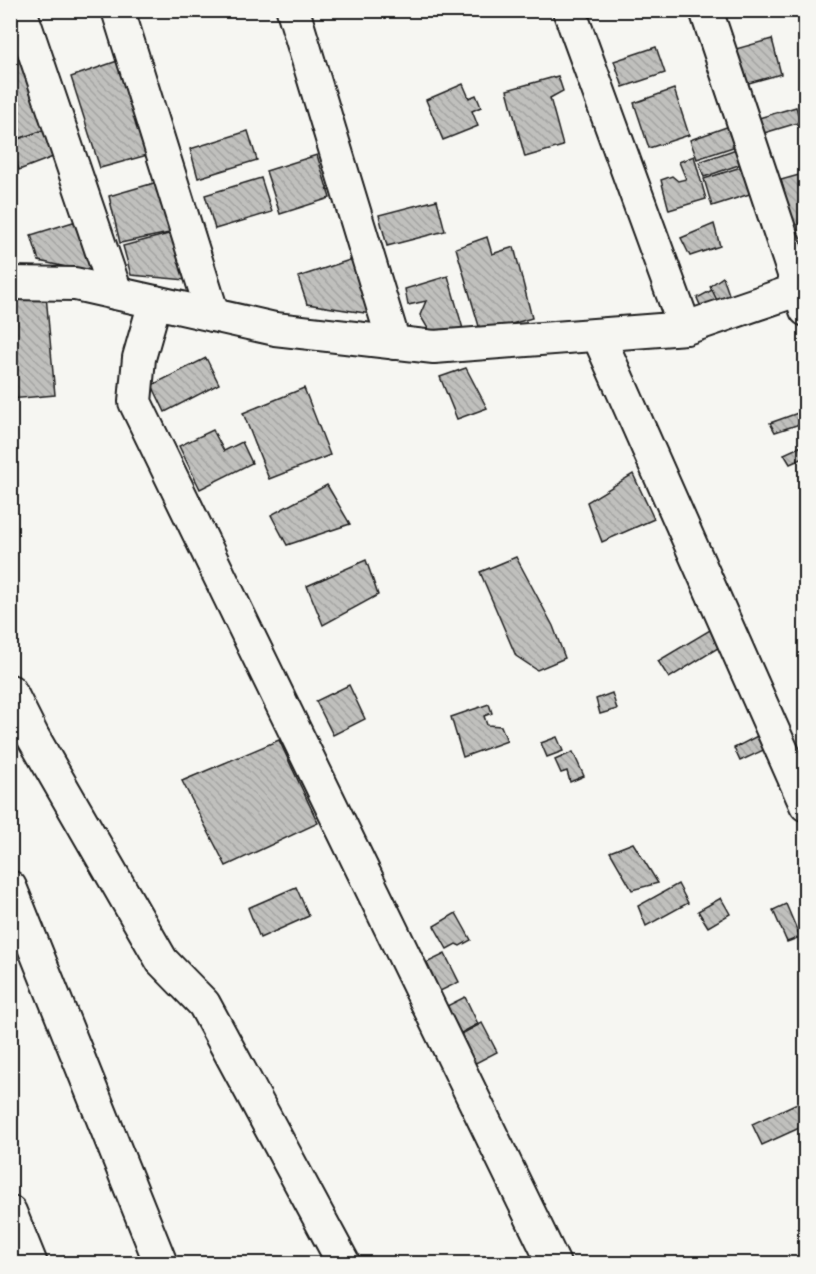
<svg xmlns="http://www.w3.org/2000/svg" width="816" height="1274" font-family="Itim,sans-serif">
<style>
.building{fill:url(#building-back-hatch);stroke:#1c1c1c;stroke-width:1.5}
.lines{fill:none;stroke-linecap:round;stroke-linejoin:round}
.minor-casing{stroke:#1c1c1c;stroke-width:36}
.minor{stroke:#f6f6f2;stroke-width:32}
</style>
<defs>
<pattern id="building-back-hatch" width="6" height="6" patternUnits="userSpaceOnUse" patternTransform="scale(1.5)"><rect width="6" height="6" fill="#c0c0bd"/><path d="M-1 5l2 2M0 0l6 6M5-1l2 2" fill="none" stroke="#a4a4a2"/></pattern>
</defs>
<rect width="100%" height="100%" fill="#f6f6f2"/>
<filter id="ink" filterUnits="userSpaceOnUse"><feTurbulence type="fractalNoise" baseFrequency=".0167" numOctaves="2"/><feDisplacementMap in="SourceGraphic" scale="12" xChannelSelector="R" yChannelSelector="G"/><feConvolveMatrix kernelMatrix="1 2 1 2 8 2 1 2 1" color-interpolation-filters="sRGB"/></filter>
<g filter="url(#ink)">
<!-- building -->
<g class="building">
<polygon points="680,10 702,10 702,12 682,18"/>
<polygon points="19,35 52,127 10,142 10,38"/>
<polygon points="772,39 781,74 745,84 736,49"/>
<polygon points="656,47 665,73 623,87 614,61"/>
<polygon points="129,57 162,151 100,168 71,77"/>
<polygon points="558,76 563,91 550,98 563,146 525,157 507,90"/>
<polygon points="463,84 469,98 476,95 481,107 472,111 478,126 443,140 426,100"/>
<polygon points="674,89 689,135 649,148 634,103"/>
<polygon points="796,107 801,122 764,133 759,118"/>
<polygon points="735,124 742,144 697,159 690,140"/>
<polygon points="52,127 61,154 19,170 10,142"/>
<polygon points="248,131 257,160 198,178 190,149"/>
<polygon points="742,147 747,162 704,177 699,162"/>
<polygon points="317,155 330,198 280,214 266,171"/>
<polygon points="694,156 706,199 669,210 661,180 672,176 678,181 686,179 679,162"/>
<polygon points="747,165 756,192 712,206 704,179"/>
<polygon points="806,173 806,222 793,226 781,180"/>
<polygon points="261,178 272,212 215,229 205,195"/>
<polygon points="168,179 184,230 120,243 109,196"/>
<polygon points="437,200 445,231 387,246 379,215"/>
<polygon points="86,218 103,275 39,261 31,235"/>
<polygon points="714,224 720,246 690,256 681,238"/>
<polygon points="184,230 197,281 131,275 123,246"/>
<polygon points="487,237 492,254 514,247 532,318 481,333 456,248"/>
<polygon points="359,257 378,315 307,304 298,277"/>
<polygon points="448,276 465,336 434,339 420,315 426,301 408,305 405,289"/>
<polygon points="723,277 733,306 719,311 710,286"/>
<polygon points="45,284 55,395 10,399 10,287"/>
<polygon points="712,290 726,319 709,325 697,298"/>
<polygon points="206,358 219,384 165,412 152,385"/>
<polygon points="466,368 487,408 457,419 440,377"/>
<polygon points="304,388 330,455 269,479 243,413"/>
<polygon points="806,410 806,422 775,432 770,423"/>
<polygon points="213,430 224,451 242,442 252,463 200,489 179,446"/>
<polygon points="806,444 806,457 790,464 784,454"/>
<polygon points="633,474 654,519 602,542 587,502"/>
<polygon points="327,485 350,524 287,545 271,515"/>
<polygon points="516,557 553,626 565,658 537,670 516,656 480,572"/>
<polygon points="366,560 378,595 323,625 307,586"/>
<polygon points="710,630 718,648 669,678 658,661"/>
<polygon points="349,685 365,719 333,735 316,701"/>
<polygon points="612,693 617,709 600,714 596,699"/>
<polygon points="489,704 492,713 484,716 487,725 501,726 507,741 463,757 451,717"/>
<polygon points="765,732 772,746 740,761 734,748"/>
<polygon points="557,737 563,751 547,757 541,743"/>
<polygon points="279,740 318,823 226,866 182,781"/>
<polygon points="573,752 584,776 570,782 567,771 561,773 555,760"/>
<polygon points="633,843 658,883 632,890 610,852"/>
<polygon points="678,884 688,903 646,926 638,906"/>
<polygon points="296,887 309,916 260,938 248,908"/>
<polygon points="721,898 730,914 708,927 698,911"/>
<polygon points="786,904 800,937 787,942 773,910"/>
<polygon points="456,913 471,940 460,946 456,944 447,949 434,926"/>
<polygon points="445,954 459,982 436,993 422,965"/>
<polygon points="465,997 478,1024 448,1040 435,1012"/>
<polygon points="482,1023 497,1052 470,1066 456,1037"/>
<polygon points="806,1099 806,1125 762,1145 752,1124"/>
</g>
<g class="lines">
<defs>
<g id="minor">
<polyline points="20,10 116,293"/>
<polyline points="118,10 213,315"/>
<polyline points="293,10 394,343"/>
<polyline points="569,10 685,328"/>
<polyline points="706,10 806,310"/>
<polyline points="10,283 75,284 275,329 434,347 686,328 806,287"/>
<polyline points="155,302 139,358 135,402 554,1264"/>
<polyline points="598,335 806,805"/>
<polyline points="10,691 33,737 162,961 204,1004 344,1264"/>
<polyline points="10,887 161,1264"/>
<polyline points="10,1212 31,1264"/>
</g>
</defs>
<!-- minor casing -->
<use href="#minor" class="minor-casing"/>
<!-- minor -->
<use href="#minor" class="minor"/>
</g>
</g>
<!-- margin -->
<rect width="816" height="1274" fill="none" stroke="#f6f6f2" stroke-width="36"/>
<rect x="18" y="18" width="780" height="1238" fill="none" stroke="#1c1c1c" stroke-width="2" filter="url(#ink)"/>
</svg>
